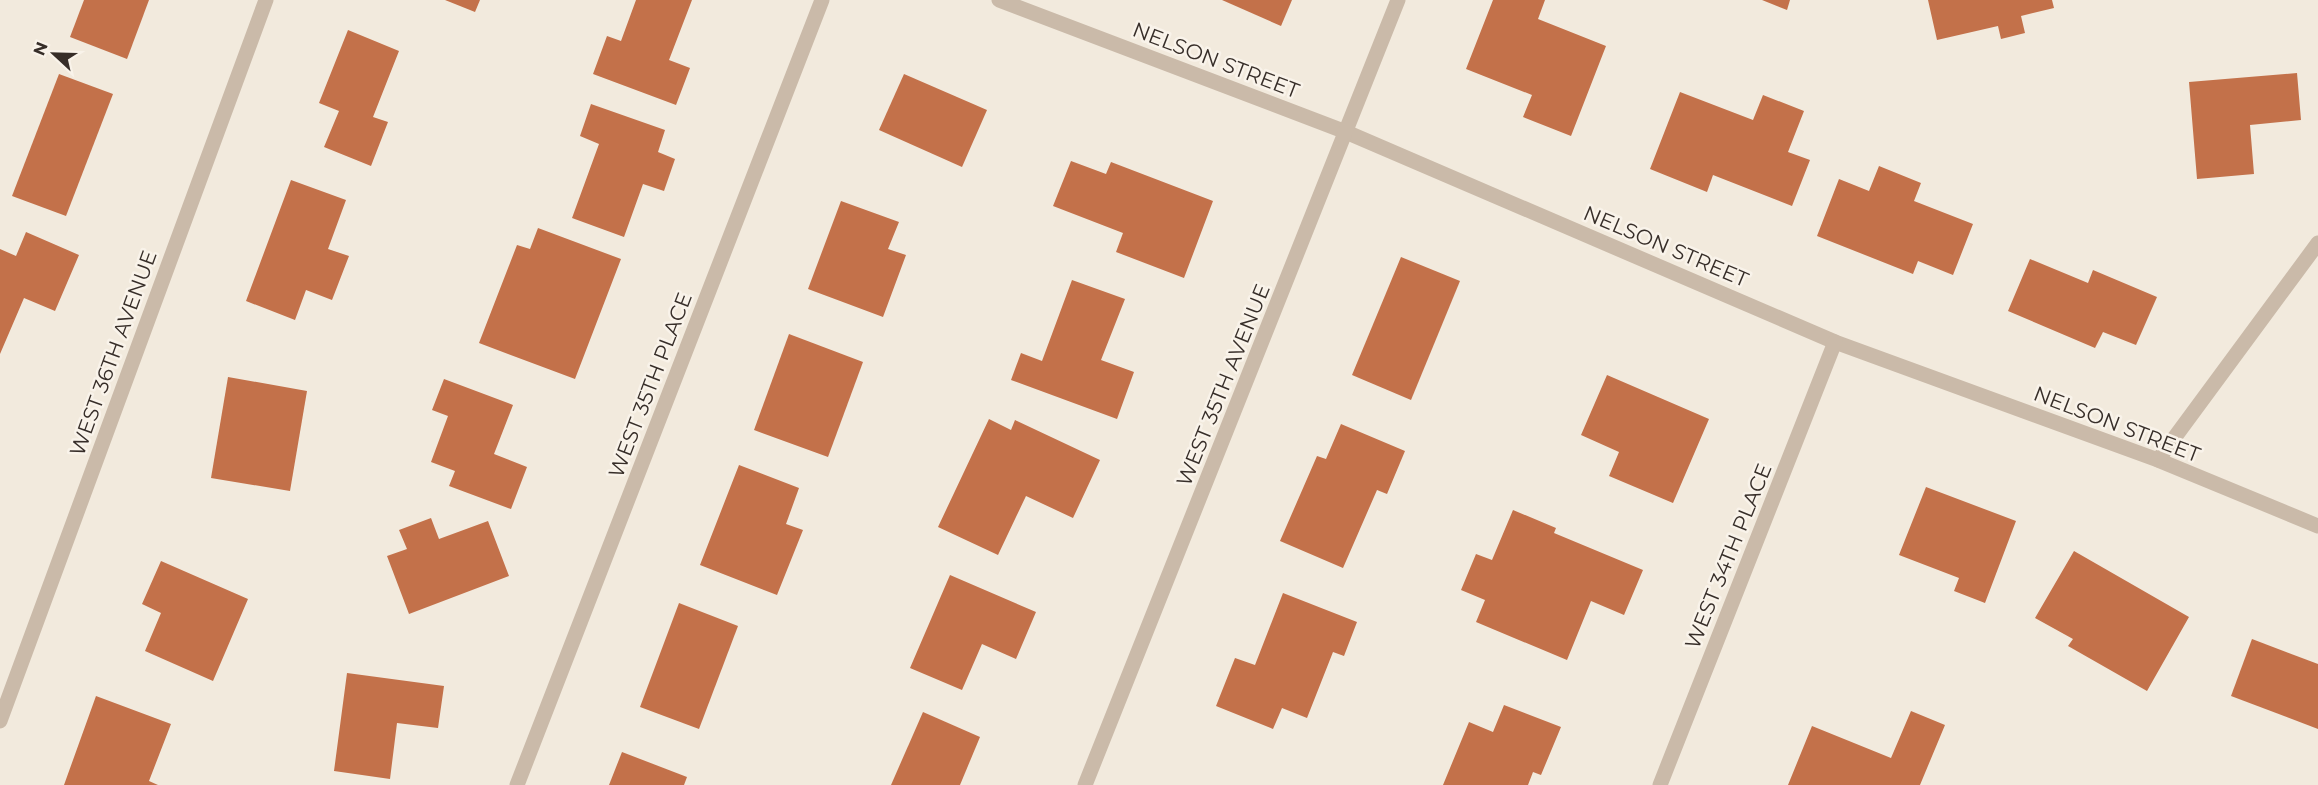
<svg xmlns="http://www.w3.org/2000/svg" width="2318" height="785" font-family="Montserrat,sans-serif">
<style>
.building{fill:#c3714a}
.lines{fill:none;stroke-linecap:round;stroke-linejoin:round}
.street{stroke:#cabaa9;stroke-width:15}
.labels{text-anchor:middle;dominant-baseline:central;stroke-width:5;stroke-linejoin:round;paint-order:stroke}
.street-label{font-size:21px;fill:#372e29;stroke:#f9f3ea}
</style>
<rect width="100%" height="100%" fill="#f2eadd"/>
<!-- building -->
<g class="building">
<polygon points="84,0 149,0 127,59 70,37"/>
<polygon points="445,0 480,0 475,12"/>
<polygon points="636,0 692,0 669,60 690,68 676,105 593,74 607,36 621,41"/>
<polygon points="1222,0 1292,0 1281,26"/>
<polygon points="1493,0 1545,0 1538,19 1606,46 1571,136 1523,117 1532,95 1466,69"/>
<polygon points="1762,0 1790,0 1787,10"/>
<polygon points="1928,0 2052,0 2054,8 2021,16 2025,33 2001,39 1998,26 1937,40"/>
<polygon points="348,30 399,51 373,117 388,122 371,166 324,147 339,111 319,103"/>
<polygon points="2297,73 2301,120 2250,125 2254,174 2197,179 2189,82"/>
<polygon points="59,74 113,94 66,216 12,196"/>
<polygon points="904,74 987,110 962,167 879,130"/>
<polygon points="1680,92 1753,120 1763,95 1804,111 1788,152 1810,160 1792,206 1713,175 1707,192 1650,169"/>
<polygon points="591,104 665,130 658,152 675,159 664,191 643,184 624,237 572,218 599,144 580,136"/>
<polygon points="1071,161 1106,174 1111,162 1213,201 1184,278 1116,252 1123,233 1053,206"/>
<polygon points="1879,166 1921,183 1914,201 1973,224 1953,275 1918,261 1913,274 1817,236 1839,179 1869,191"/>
<polygon points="291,180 346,200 328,249 349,256 332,300 306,290 295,320 246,301"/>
<polygon points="841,201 899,222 888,249 906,255 883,317 808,289"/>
<polygon points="538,228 621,259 575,379 479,343 517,245 530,249"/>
<polygon points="26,232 79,255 55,311 24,298 0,354 0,249 16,256"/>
<polygon points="1401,257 1460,281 1411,400 1352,375"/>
<polygon points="2030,259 2088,283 2093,270 2157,297 2136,345 2103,332 2095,348 2008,311"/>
<polygon points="1072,280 1125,299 1101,360 1134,372 1117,419 1011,380 1021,353 1042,361"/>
<polygon points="789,334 863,362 828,457 754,430"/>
<polygon points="1607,375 1709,419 1673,503 1609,476 1619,452 1581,435"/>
<polygon points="228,377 307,391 290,491 211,478"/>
<polygon points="444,379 513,405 494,454 527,467 511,509 449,486 455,471 431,462 448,416 432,410"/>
<polygon points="989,419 1011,430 1015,420 1100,460 1073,518 1026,496 998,555 938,527"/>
<polygon points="1341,424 1405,451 1387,494 1377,490 1343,568 1280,541 1317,456 1326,459"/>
<polygon points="739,465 799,488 786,524 803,530 777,595 700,565"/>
<polygon points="1926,487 2016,521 1985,603 1954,591 1959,578 1899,555"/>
<polygon points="1513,510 1556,528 1554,533 1643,570 1624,615 1591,601 1567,660 1476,622 1485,600 1461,590 1476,554 1492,560"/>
<polygon points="431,518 439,539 488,521 509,576 409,614 387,556 407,549 399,530"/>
<polygon points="2074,551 2189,617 2147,691 2068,646 2073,639 2035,618"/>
<polygon points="161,561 248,599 213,681 145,651 161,613 142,604"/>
<polygon points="950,575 1036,612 1016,659 982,644 962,690 910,668"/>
<polygon points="1283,593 1357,622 1344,656 1333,652 1307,718 1282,708 1273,729 1216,706 1235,658 1255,665"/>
<polygon points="679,603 738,626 699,729 640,707"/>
<polygon points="2252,639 2318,664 2318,729 2231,696"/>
<polygon points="347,673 444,686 438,728 397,723 390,779 334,771"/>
<polygon points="96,696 171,724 149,781 158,785 64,785"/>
<polygon points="1504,705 1561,727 1541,775 1533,772 1528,785 1443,785 1469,722 1493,732"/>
<polygon points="1911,711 1945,725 1920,785 1788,785 1812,726 1891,758"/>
<polygon points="923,712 980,737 960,785 891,785"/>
<polygon points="622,752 687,777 684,785 609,785"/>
</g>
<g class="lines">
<!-- street -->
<g class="street">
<polyline points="999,0 1346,132 1835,342 2158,460 2318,526"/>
<polyline points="2158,460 2318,243"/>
<polyline points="0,721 266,0"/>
<polyline points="517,785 822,0"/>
<polyline points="1085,785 1398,0"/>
<polyline points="1660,785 1835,342"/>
</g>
</g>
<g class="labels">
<!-- street labels -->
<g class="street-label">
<text transform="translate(1216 60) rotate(21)">NELSON STREET</text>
<text transform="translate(1666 246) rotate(23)">NELSON STREET</text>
<text transform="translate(113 353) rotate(-70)">WEST 36TH AVENUE</text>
<text transform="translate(650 385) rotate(-69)">WEST 35TH PLACE</text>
<text transform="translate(1223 385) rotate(-68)">WEST 35TH AVENUE</text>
<text transform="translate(2117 424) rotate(21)">NELSON STREET</text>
<text transform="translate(1728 556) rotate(-68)">WEST 34TH PLACE</text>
</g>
</g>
<!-- north arrow -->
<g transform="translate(54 54) rotate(292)" stroke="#f9f3ea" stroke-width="4.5" paint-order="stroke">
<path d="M0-4.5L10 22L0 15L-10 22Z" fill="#372e29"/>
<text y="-9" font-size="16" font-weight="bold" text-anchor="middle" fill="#372e29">N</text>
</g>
</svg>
